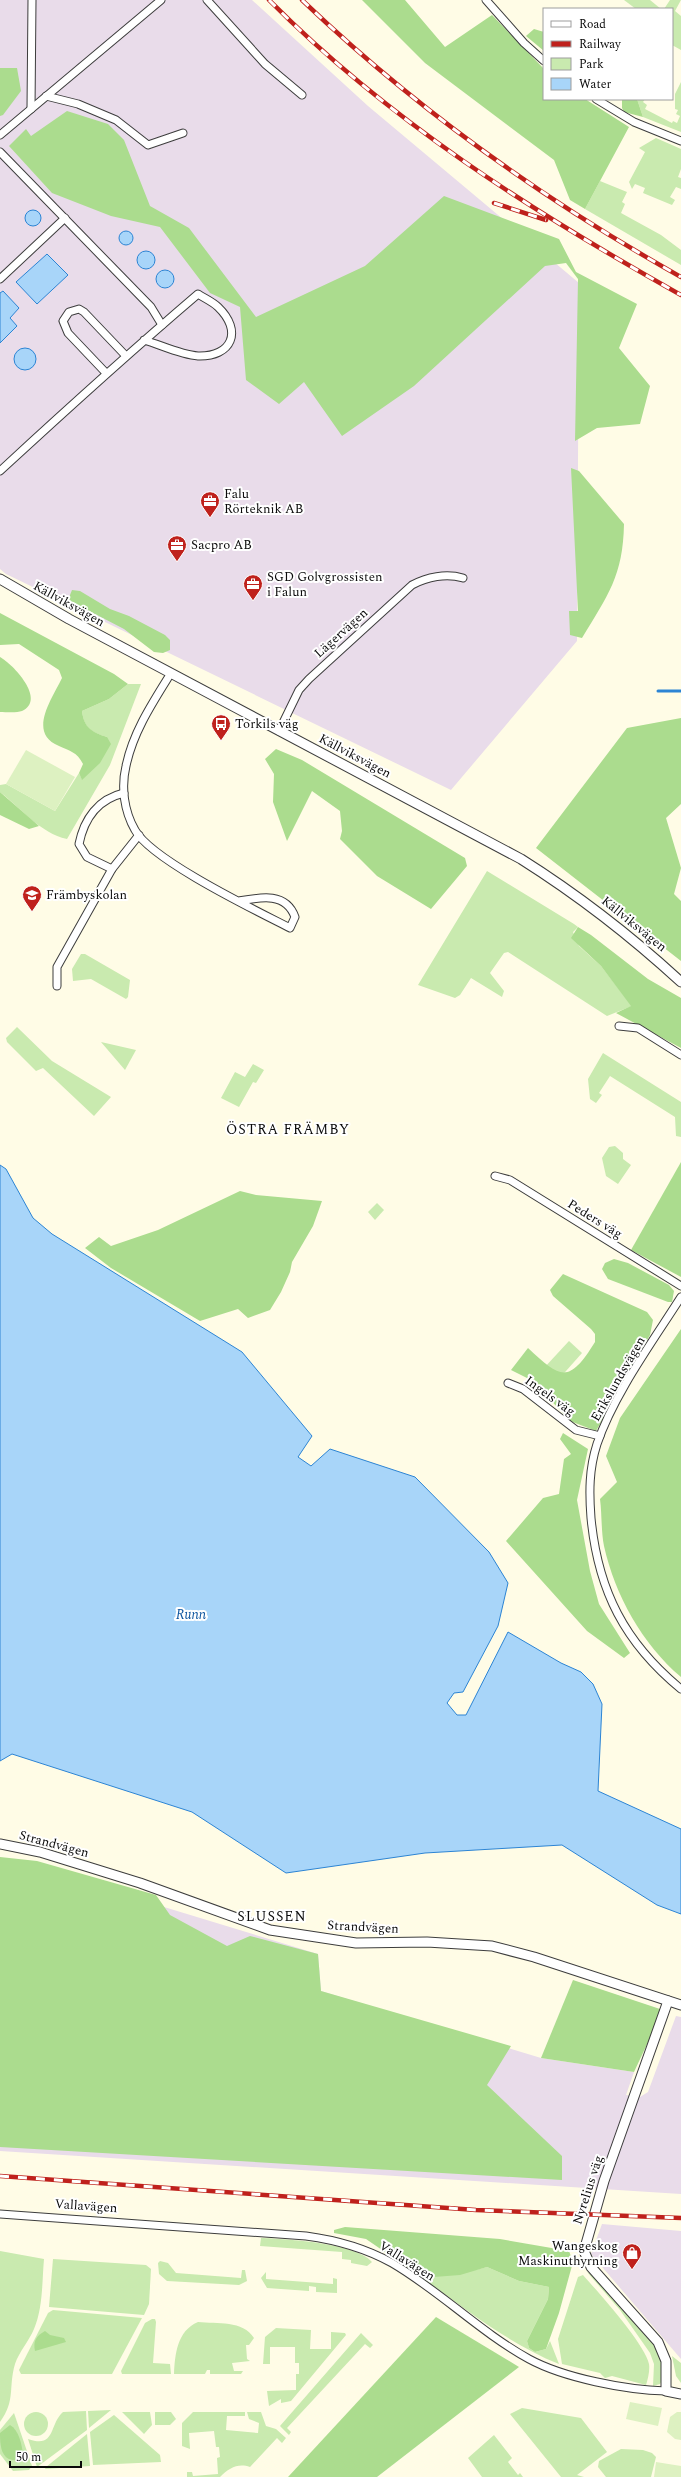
<svg xmlns="http://www.w3.org/2000/svg" width="681" height="2477" font-family="Spectral,serif">
<style>
.industrial{fill:#e9dcea}
.green{fill:#c9eaaf}
.forest{fill:#abdc8e}
.pitch{fill:#ddf1c1}
.water{fill:#a8d5f9;stroke:#2c84d4}
.lines{fill:none;stroke-linecap:round;stroke-linejoin:round}
.stream{stroke:#2c84d4;stroke-width:3}
.minor-casing{stroke:#3d3d3d;stroke-width:9}
.tertiary-casing{stroke:#3d3d3d;stroke-width:11}
.minor{stroke:#fff;stroke-width:7}
.tertiary{stroke:#fff;stroke-width:9}
.rail-casing{stroke:#bf211c;stroke-width:4.5}
.rail{stroke:#fff;stroke-width:3;stroke-dasharray:9;stroke-linecap:butt}
.labels{text-anchor:middle;dominant-baseline:central;stroke-width:4;stroke-linejoin:round;paint-order:stroke}
.poi-label{font-size:13px;fill:#0a0a0a;stroke:#fff;text-anchor:start}
.street-label{font-size:13px;fill:#0a0a0a;stroke:#fff}
.neighbourhood-label{font-size:14px;letter-spacing:1px;fill:#0a0a0a;stroke:#fff}
.water-label{font-size:14px;font-style:italic;fill:#0f56a0;stroke:#fff}
</style>
<rect width="100%" height="100%" fill="#fffce6"/>
<!-- industrial -->
<g class="industrial">
<polygon points="0,0 252,0 368,106 579,283 577,641 451,790 6,574 0,569"/>
<polygon points="0,1863 36,1868 318,1954 321,1991 541,2058 634,2072 626,2095 640,2097 648,2092 676,2016 681,2017 681,2194 0,2151"/>
<polygon points="602,2224 681,2231 681,2359 591,2254"/>
</g>
<!-- green -->
<g class="green">
<polygon points="624,0 650,0 661,9 636,9"/>
<polygon points="670,0 681,0 675,11 681,16 681,50 672,45 672,9 664,9"/>
<polygon points="681,82 681,132 643,117 637,99 645,99 643,102 647,105 645,109 672,123 673,121 677,123 680,116 676,114 678,110 675,109 675,94"/>
<polygon points="656,138 681,149 681,169 678,177 681,178 681,189 676,187 670,197 675,200 672,205 643,193 645,188 635,184 632,189 629,182 645,152 639,148"/>
<polygon points="600,181 627,192 622,202 625,204 621,213 661,235 681,250 681,265 585,209"/>
<path d="M128 684H141L110 765 67 839C40 833 22 809 0 792V785L6 784 55 811 79 773 82 779 107 737C91 732 84 728 82 711L109 699Z"/>
<polygon points="487,871 574,924 578,927 573,932 579,946 601,966 632,1006 607,1016 508,952 504,953 490,973 504,991 502,997 471,978 460,995 455,998 418,985"/>
<polygon points="81,954 85,954 130,980 128,997 126,999 91,979 73,981 72,969"/>
<polygon points="17,1027 52,1061 111,1097 94,1116 43,1068 36,1071 7,1042 6,1038"/>
<polygon points="101,1042 136,1050 125,1070"/>
<polygon points="603,1053 681,1102 681,1137 676,1136 675,1117 610,1076 599,1093 602,1095 596,1103 590,1099 588,1079"/>
<polygon points="253,1064 264,1070 256,1083 253,1082 239,1107 221,1098 235,1072 245,1077"/>
<polygon points="615,1146 623,1153 623,1159 631,1165 618,1184 606,1176 602,1158 609,1147"/>
<polygon points="377,1203 384,1210 375,1220 368,1212"/>
<polygon points="569,1341 582,1353 558,1380 544,1368"/>
<path d="M261 2238C286 2239 356 2243 372 2262L367 2266 351 2263V2260L342 2259V2252L260 2246Z"/>
<path d="M0 2251 44 2259C42 2282 43 2308 34 2329 29 2341 19 2352 15 2364 8 2388 16 2400 0 2422Z"/>
<polygon points="53,2259 146,2265 151,2269 149,2304 144,2315 49,2307"/>
<polygon points="160,2261 168,2263 176,2273 241,2278 242,2270 245,2270 247,2281 239,2285 167,2281 159,2274 158,2263"/>
<path d="M487 2267 519 2281 549 2287 548 2299 527 2341 529 2348 535 2352 546 2349 550 2341 559 2364C507 2343 463 2307 417 2274 442 2278 463 2273 487 2267Z"/>
<polygon points="266,2272 266,2279 333,2284 333,2278 337,2279 337,2293 316,2292 316,2287 309,2286 309,2291 267,2288 261,2278"/>
<path d="M587 2272C600 2280 648 2334 656 2348 661 2358 667 2374 660 2384L653 2386 654 2364 650 2353 620 2310Z"/>
<path d="M583 2275C598 2292 645 2344 649 2364 650 2370 648 2379 646 2385L612 2376 605 2378 600 2373 562 2364 558 2339 576 2283 578 2277Z"/>
<polygon points="53,2310 142,2318 112,2374 21,2374 19,2370 48,2313"/>
<polygon points="152,2319 155,2319 156,2322 153,2363 170,2364 171,2374 122,2374 121,2371 145,2323"/>
<path d="M198 2322C217 2324 243 2320 254 2338L249 2345H246L247 2359 250 2361 232 2363 234 2371H243L241 2374H210V2370H207L205 2374H174C175 2354 177 2331 198 2322Z"/>
<polygon points="276,2328 311,2330 310,2349 331,2349 331,2332 345,2333 346,2335 291,2401 281,2403 281,2399 269,2406 267,2391 296,2390 296,2374 299,2374 299,2363 295,2363 295,2347 270,2347 270,2364 263,2364 265,2337"/>
<polygon points="361,2333 373,2345 370,2348 365,2344 287,2428 291,2432 289,2435 280,2426"/>
<polygon points="672,2356 681,2363 681,2383 676,2376"/>
<polygon points="522,2408 581,2418 607,2452 577,2475 584,2477 561,2477 510,2414"/>
<polygon points="111,2410 89,2428 88,2411"/>
<path d="M86 2411 87 2430 37 2467 28 2439C56 2449 49 2424 63 2412Z"/>
<polygon points="122,2412 150,2412 152,2425 144,2434"/>
<polygon points="155,2412 171,2412 176,2419 170,2425 155,2425"/>
<path d="M193 2412H245V2416H227L226 2430 258 2433 259 2423 249 2419 247 2412H261L266 2426 276 2429 286 2438 282 2443 277 2438 250 2467C238 2463 229 2468 220 2477H187V2472H192L193 2476 218 2474 217 2458 220 2457 219 2447H216L214 2431 189 2433 190 2449 182 2446V2423Z"/>
<circle cx="36" cy="2424" r="12"/>
<polygon points="14,2413 32,2466 29,2470 13,2471 0,2454 0,2430"/>
<polygon points="114,2415 160,2455 161,2462 93,2465 90,2432"/>
<polygon points="87,2434 90,2466 45,2469 46,2467"/>
<polygon points="494,2435 512,2458 508,2462 518,2475 520,2473 523,2477 482,2477 468,2458"/>
<polygon points="621,2449 643,2450 652,2453 656,2457 651,2477 606,2477 598,2467 599,2461"/>
</g>
<!-- forest -->
<g class="forest">
<polygon points="362,0 405,0 445,47 492,15 544,69 544,99 585,99 629,127 585,209 570,200 554,160 425,63"/>
<polygon points="534,29 544,32 544,51 526,36"/>
<polygon points="0,68 17,68 21,91 3,115 0,116"/>
<polygon points="622,99 637,99 643,117 624,112 622,108"/>
<polygon points="67,111 108,124 124,140 150,206 189,228 256,317 365,266 444,196 559,239 576,272 637,304 619,348 650,386 640,424 597,428 575,441 578,279 566,263 545,266 414,386 342,436 304,382 279,404 246,380 240,307 210,293 160,227 111,216 52,193 9,146 26,129 31,136"/>
<path d="M571 468 579 471 624 524C623 576 608 595 582 638L570 635 569 611H578Z"/>
<polygon points="72,590 80,591 110,609 129,616 165,635 170,640 170,650 163,653 154,652 124,629 68,600"/>
<path d="M0 613 114 674 128 684 109 699 82 711C84 728 92 732 107 737L111 744 100 763 82 780 79 773 83 764C77 752 70 751 59 746 27 733 52 699 62 678L59 670 19 644 0 645Z"/>
<path d="M0 657C13 664 47 700 22 711 17 713 6 712 0 712Z"/>
<polygon points="681,718 681,804 666,818 681,868 674,894 681,901 681,961 536,848 627,728"/>
<polygon points="276,749 302,760 465,858 467,866 431,909 377,876 340,839 342,831 340,811 312,791 287,841 273,802 274,774 265,759"/>
<polygon points="0,792 39,826 29,829 0,815"/>
<polygon points="578,927 591,935 648,979 681,998 681,1048 616,1013 631,1006 601,966 571,938"/>
<polygon points="681,1162 681,1277 631,1250"/>
<polygon points="240,1191 256,1195 322,1201 313,1226 292,1262 290,1272 281,1292 270,1310 248,1318 238,1309 200,1321 111,1268 85,1248 99,1237 111,1246 158,1230"/>
<polygon points="614,1259 628,1263 669,1285 674,1291 672,1302 668,1302 608,1279 602,1269 605,1263"/>
<path d="M563 1274 647 1312 653 1320 650 1335 596 1431 570 1421 533 1381 511 1370 528 1348C561 1379 569 1384 595 1342V1334L591 1329 553 1296 550 1290Z"/>
<path d="M681 1329V1677C642 1644 615 1595 604 1546 601 1531 602 1514 600 1499L617 1482 606 1456 620 1418Z"/>
<polygon points="563,1433 588,1449 577,1500 590,1571 599,1604 630,1653 624,1658 587,1631 506,1541 543,1498 559,1494 564,1459 571,1454 560,1439"/>
<polygon points="0,1857 37,1861 156,1895 170,1915 227,1946 250,1936 318,1954 321,1991 511,2046 487,2085 562,2156 562,2180 0,2147"/>
<polygon points="573,1980 663,2010 634,2072 541,2058"/>
<polygon points="345,2227 500,2239 569,2251 573,2262 559,2313 546,2349 535,2352 529,2348 527,2341 548,2299 549,2287 519,2281 487,2267 460,2275 434,2277 417,2274 366,2239 334,2233 334,2230"/>
<polygon points="436,2317 519,2367 377,2477 288,2477"/>
<path d="M45 2331 50 2335 64 2338 66 2342 35 2351C33 2341 36 2336 45 2331Z"/>
<path d="M10 2425C19 2430 22 2445 23 2455L18 2460C1 2462 0 2446 0 2433Z"/>
</g>
<!-- pitch -->
<g class="pitch">
<polygon points="26,750 75,777 55,811 6,784"/>
<polygon points="630,2402 662,2408 658,2426 626,2419"/>
<polygon points="677,2412 681,2412 681,2440 675,2439 667,2432 670,2417"/>
<polygon points="656,2462 681,2466 681,2477 654,2477"/>
</g>
<!-- water -->
<g class="water">
<circle cx="33" cy="218" r="8"/>
<circle cx="126" cy="238" r="7"/>
<circle cx="146" cy="260" r="9"/>
<polygon points="47,254 68,275 37,304 16,282"/>
<circle cx="165" cy="279" r="9"/>
<polygon points="3,291 19,308 10,318 17,326 0,343 0,293"/>
<circle cx="25" cy="359" r="11"/>
<polygon points="0,1165 6,1169 33,1218 52,1234 242,1352 312,1436 298,1457 311,1466 330,1449 415,1477 489,1552 508,1583 498,1626 463,1692 454,1693 447,1703 457,1715 466,1715 508,1632 561,1663 581,1672 593,1684 602,1704 598,1791 681,1829 681,1914 657,1905 562,1845 425,1853 286,1873 192,1812 12,1754 0,1761"/>
</g>
<g class="lines">
<!-- stream -->
<polyline class="stream" points="658,691 681,691"/>
<defs>
<g id="minor">
<polyline points="207,0 265,64 302,95"/>
<polyline points="486,0 524,43 544,61"/>
<polyline points="46,96 78,104 116,120 148,145 183,133"/>
<polyline points="596,99 634,122 681,141"/>
<polyline points="31,109 32,0"/>
<polyline points="0,135 161,0"/>
<polyline points="0,152 151,307 162,325"/>
<polyline points="0,279 65,218"/>
<polyline points="106,373 68,333 63,321 69,312 79,309 84,312 126,356"/>
<path d="M0 471C65 411 130 352 198 294 204 298 213 302 218 307 243 331 232 357 198 356 181 355 161 345 144 340"/>
<path d="M171 673C153 702 133 732 126 766 121 787 124 811 135 830 151 860 257 911 290 928L295 917C286 892 261 897 239 901"/>
<path d="M279 731 299 690 309 679 412 585C427 577 446 573 463 578"/>
<path d="M112 869 87 857 79 844C84 819 98 799 124 793"/>
<polyline points="57,986 57,967 112,869 139,835"/>
<polyline points="619,1026 638,1028 681,1055"/>
<polyline points="495,1176 510,1180 681,1286"/>
<path d="M681 1297C653 1341 614 1394 597 1444 589 1469 589 1492 591 1518 598 1591 625 1643 681 1689"/>
<polyline points="508,1383 523,1389 576,1430 600,1436"/>
<path d="M0 2214 306 2236C336 2240 365 2248 392 2263 440 2291 480 2332 529 2359 564 2378 626 2390 666 2391"/>
</g>
<g id="tertiary">
<path d="M0 579 69 619 521 859C578 895 631 936 681 982"/>
<polyline points="0,1844 40,1852 140,1883 270,1930 356,1943 427,1942 492,1946 534,1957 681,2005"/>
<polyline points="668,2001 604,2181 584,2251 591,2267 658,2342 666,2361 666,2391 681,2394"/>
</g>
</defs>
<!-- minor casing -->
<use href="#minor" class="minor-casing"/>
<!-- tertiary casing -->
<use href="#tertiary" class="tertiary-casing"/>
<!-- minor -->
<use href="#minor" class="minor"/>
<!-- tertiary -->
<use href="#tertiary" class="tertiary"/>
<defs>
<g id="rail">
<path d="M269 0C389 121 533 212 681 295"/>
<path d="M302 0C416 109 544 200 681 277"/>
<polyline points="494,203 546,220"/>
<polyline points="0,2176 476,2210 681,2218"/>
</g>
</defs>
<!-- rail casing -->
<use href="#rail" class="rail-casing"/>
<!-- rail -->
<use href="#rail" class="rail"/>
</g>
<!-- icons -->
<defs>
<symbol id="office-pin" viewBox="-11 -11 22 30"><path d="M0 17L-7.5 6A9.5 9.5 0 1 1 7.5 6Z" fill="#bf211c" stroke="#fff"/><path d="M-6-3h4V-5.5h4V-3h4V5H-6ZM-1-4.5V-3h2v-1.5ZM-6 0V1H6V0Z" fill="#fff"/></symbol>
<symbol id="bus-pin" viewBox="-11 -11 22 30"><path d="M0 17L-7.5 6A9.5 9.5 0 1 1 7.5 6Z" fill="#bf211c" stroke="#fff"/><path d="M-5-6H5V4H4V6H2V4H-2V6H-4V4H-5ZM-3.5-4V0h7V-4ZM-3.5 1.2v1.5H-2V1.2ZM2 1.2v1.5H3.5V1.2Z" fill="#fff"/></symbol>
<symbol id="school-pin" viewBox="-11 -11 22 30"><path d="M0 17L-7.5 6A9.5 9.5 0 1 1 7.5 6Z" fill="#bf211c" stroke="#fff"/><path d="M0-5L7-2L0 1L-7-2ZM-4 1L0 2.5L4 1V4Q0 6-4 4Z" fill="#fff"/></symbol>
<symbol id="shop-pin" viewBox="-11 -11 22 30"><path d="M0 17L-7.5 6A9.5 9.5 0 1 1 7.5 6Z" fill="#bf211c" stroke="#fff"/><path d="M-5-2.5h2.3a2.7 3.5 0 0 1 5.4 0H5L5.5 6h-11ZM-1.5-2.5h3a1.5 2.3 0 0 0-3 0Z" fill="#fff"/></symbol>
</defs>
<g fill-rule="evenodd">
<use href="#office-pin" x="199" y="490" width="22" height="30"/>
<use href="#office-pin" x="166" y="534" width="22" height="30"/>
<use href="#office-pin" x="242" y="573" width="22" height="30"/>
<use href="#bus-pin" x="210" y="713" width="22" height="30"/>
<use href="#school-pin" x="21" y="884" width="22" height="30"/>
<use href="#shop-pin" x="621" y="2242" width="22" height="30"/>
</g>
<g class="labels">
<!-- poi labels -->
<g class="poi-label">
<text x="224" y="494">Falu<tspan x="224" dy="15">Rörteknik AB</tspan></text>
<text x="191" y="545">Sacpro AB</text>
<text x="267" y="577">SGD Golvgrossisten<tspan x="267" dy="15">i Falun</tspan></text>
<text x="235" y="724">Torkils väg</text>
<text x="46" y="895">Främbyskolan</text>
<text x="618" y="2246" text-anchor="end">Wangeskog<tspan x="618" dy="15">Maskinuthyrning</tspan></text>
</g>
<!-- street labels -->
<g class="street-label">
<text transform="translate(69 604) rotate(29)">Källviksvägen</text>
<text transform="translate(341 633) rotate(-42)">Lägervägen</text>
<text transform="translate(355 756) rotate(28)">Källviksvägen</text>
<text transform="translate(634 924) rotate(39)">Källviksvägen</text>
<text transform="translate(595 1219) rotate(32)">Peders väg</text>
<text transform="translate(618 1379) rotate(-60)">Erikslundsvägen</text>
<text transform="translate(550 1396) rotate(36)">Ingels väg</text>
<text transform="translate(54 1844) rotate(15)">Strandvägen</text>
<text transform="translate(363 1927) rotate(3)">Strandvägen</text>
<text transform="translate(588 2190) rotate(-72)">Nyrelius väg</text>
<text transform="translate(86 2206) rotate(4)">Vallavägen</text>
<text transform="translate(407 2261) rotate(32)">Vallavägen</text>
</g>
<!-- neighbourhood labels -->
<g class="neighbourhood-label">
<text x="288" y="1129">ÖSTRA FRÄMBY</text>
<text x="272" y="1916">SLUSSEN</text>
</g>
<!-- water labels -->
<g class="water-label">
<text x="191" y="1614">Runn</text>
</g>
</g>
<!-- legend -->
<rect x="543" y="8" width="130" height="92" fill="#ffffff" stroke="#9d9d9d"/>
<rect x="551" y="21" width="20" height="6" fill="#ffffff" stroke="#9d9d9d"/>
<text x="579" y="28" font-size="12" fill="#0a0a0a">Road</text>
<rect x="551" y="41" width="20" height="6" fill="#bf211c" stroke="#9d9d9d"/>
<text x="579" y="48" font-size="12" fill="#0a0a0a">Railway</text>
<rect x="551" y="58" width="20" height="12" fill="#c9eaaf" stroke="#9d9d9d"/>
<text x="579" y="68" font-size="12" fill="#0a0a0a">Park</text>
<rect x="551" y="78" width="20" height="12" fill="#a8d5f9" stroke="#9d9d9d"/>
<text x="579" y="88" font-size="12" fill="#0a0a0a">Water</text>
<!-- scale -->
<path d="M10 2461v6h71v-6" fill="none" stroke="#0a0a0a" stroke-width="2"/>
<text x="16" y="2461" font-size="12" fill="#0a0a0a" stroke="#ffffff" stroke-width="3" paint-order="stroke">50 m</text>
</svg>
